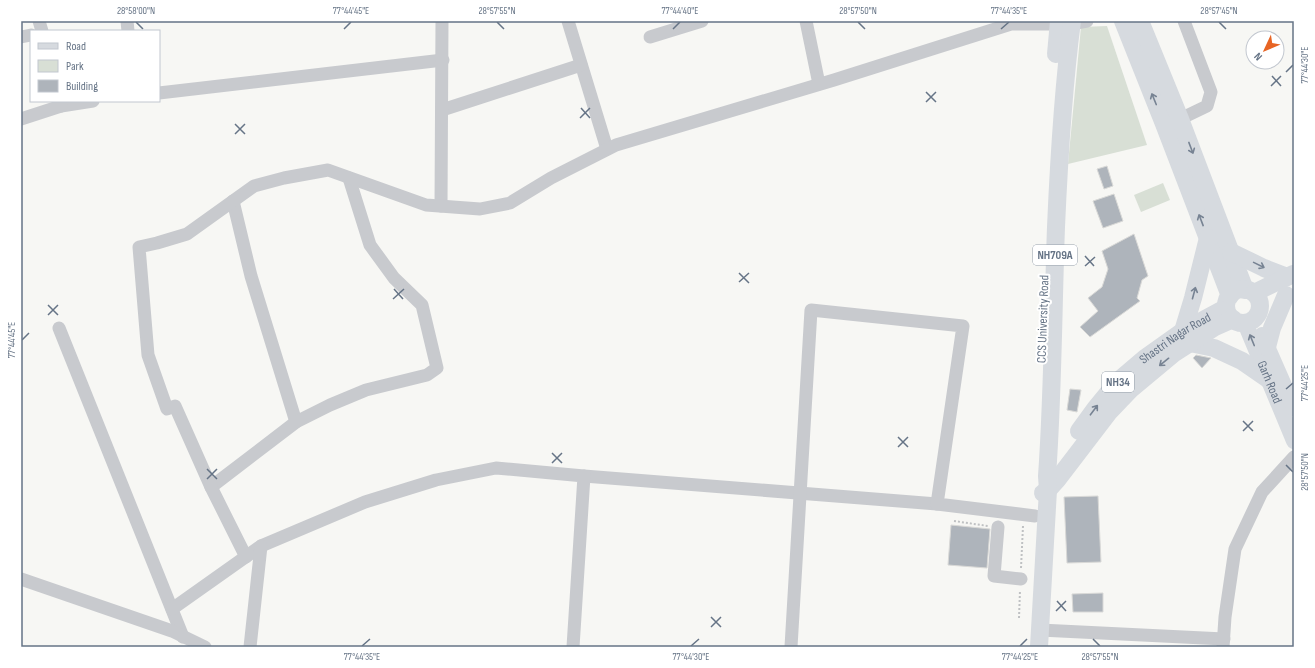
<svg xmlns="http://www.w3.org/2000/svg" width="1315" height="668" font-family="'Sofia Sans Condensed',sans-serif">
<style>
.green{fill:#d8dfd5}
.building{fill:#aeb4bb;stroke:#d9d9d7}
.lines{fill:none;stroke-linecap:round;stroke-linejoin:round}
.path{stroke:#bfc1c3;stroke-width:2;stroke-dasharray:2 2;stroke-linecap:butt}
.minor{stroke:#c8cace;stroke-width:13}
.major{stroke:#d6dadf;stroke-width:16}
.highway{stroke:#d6dadf;stroke-width:18}
.oneway{stroke:#778393}
.ticks{fill:none;stroke:#667486;stroke-width:1.5}
.labels{text-anchor:middle;dominant-baseline:central;stroke-width:4;stroke-linejoin:round;paint-order:stroke}
.shield{fill:#fff;stroke:#949eaa;stroke-width:1}
.shield-label{font-size:12px;font-weight:bold;fill:#667486}
.street-label{font-size:13px;fill:#667486;stroke:#fff}
.neatline{fill:none;stroke:#667486;stroke-width:1.5}
.ticks-label{font-size:10px;text-anchor:middle;fill:#667486}
</style>
<rect width="100%" height="100%" fill="#f7f7f4"/>
<!-- green -->
<g class="green">
<polygon points="1107,26 1147,145 1068,164 1081,27"/>
<polygon points="1163,183 1170,200 1141,212 1134,195"/>
</g>
<!-- building -->
<g class="building">
<polygon points="1107,166 1113,186 1104,189 1097,169"/>
<polygon points="1114,194 1123,221 1103,228 1093,201"/>
<polygon points="1134,234 1148,276 1142,280 1137,298 1140,301 1090,337 1080,327 1098,311 1088,298 1102,287 1108,269 1102,251"/>
<polygon points="1196,355 1211,358 1202,368 1193,358"/>
<polygon points="1070,389 1081,390 1077,412 1067,410"/>
<polygon points="1098,496 1101,562 1067,563 1064,497"/>
<polygon points="951,525 990,529 987,568 948,565"/>
<polygon points="1103,593 1103,612 1073,612 1072,594"/>
</g>
<g class="lines">
<!-- path -->
<g class="path">
<polyline points="954,521 988,526"/>
<polyline points="1021,568 1023,526"/>
<polyline points="1019,618 1020,590"/>
</g>
<!-- minor -->
<g class="minor">
<polyline points="39,21 42,31"/>
<polyline points="127,21 128,31"/>
<polyline points="568,21 607,149"/>
<polyline points="806,21 819,84"/>
<polyline points="21,37 31,35"/>
<polyline points="650,37 702,21"/>
<polyline points="159,93 443,60"/>
<polyline points="60,101 61,106 93,101"/>
<polyline points="442,110 581,65"/>
<polyline points="21,119 61,106"/>
<polyline points="1180,119 1207,106 1211,92 1184,21"/>
<polyline points="233,201 251,276 296,422"/>
<polyline points="441,206 442,21"/>
<polyline points="59,328 183,637"/>
<polyline points="584,476 937,504"/>
<polyline points="211,487 296,422 330,405 366,390 427,375 437,368 422,305 394,278 370,245 349,178"/>
<polyline points="998,527 994,576 1021,579"/>
<polyline points="246,557 211,487 175,406 167,409 148,355 139,247 157,243 187,234 254,186 284,178 328,170 426,205 480,209 510,203 551,178 616,145 834,80 1011,24 1071,24 1087,21"/>
<polyline points="21,579 172,631 205,647"/>
<polyline points="172,609 261,546 365,502 436,480 496,468 584,476 573,647"/>
<polyline points="1040,630 1224,639"/>
<polyline points="250,647 261,546"/>
<polyline points="791,647 811,310 963,326 937,504 1035,516"/>
<polyline points="1223,647 1225,617 1235,549 1262,492 1294,457"/>
</g>
<!-- major -->
<g class="major">
<path id="s1" d="M1245 323 1294 441"/>
<polyline points="1262,335 1294,408"/>
</g>
<!-- highway -->
<g class="highway">
<polyline points="1123,21 1164,124 1230,296"/>
<polyline points="1140,21 1180,119 1245,290"/>
<polyline points="1056,54 1059,21"/>
<polyline points="1231,252 1264,268 1287,277"/>
<circle cx="1243" cy="306" r="17"/>
<polyline points="1254,293 1293,274"/>
<polyline points="1183,331 1193,298 1208,238"/>
<polyline points="1190,343 1214,348 1242,361 1268,379"/>
<polyline points="1267,347 1272,328 1286,295"/>
<path id="s2" d="M1079 431 1095 409 1118 381 1145 358 1183 331 1222 310"/>
<polyline points="1043,493 1048,490 1057,480 1109,412 1131,389 1173,354 1215,327 1233,319"/>
<path d="M1039 647 1048 490 1047 476C1053 393 1053 310 1056 227 1059 158 1063 89 1072 21"/>
</g>
</g>
<!-- one-way arrows -->
<defs><path id="oneway-shaft" d="M-6 0H5M1.5-3L5.5 0L1.5 3" fill="none" stroke-width="1.6" stroke-linecap="round" stroke-linejoin="round"/></defs>
<g class="oneway">
<use href="#oneway-shaft" transform="translate(1154 99) rotate(-112)"/>
<use href="#oneway-shaft" transform="translate(1191 148) rotate(69)"/>
<use href="#oneway-shaft" transform="translate(1201 220) rotate(-111)"/>
<use href="#oneway-shaft" transform="translate(1259 265) rotate(26)"/>
<use href="#oneway-shaft" transform="translate(1194 293) rotate(-75)"/>
<use href="#oneway-shaft" transform="translate(1252 340) rotate(-112)"/>
<use href="#oneway-shaft" transform="translate(1164 362) rotate(141)"/>
<use href="#oneway-shaft" transform="translate(1094 410) rotate(-53)"/>
</g>
<!-- ticks -->
<path class="ticks" d="M136 22 143 29M497 22 504 29M858 22 865 29M1219 22 1226 29M344 29 351 22M673 29 680 22M1001 29 1009 22M1286 72 1293 65M1272 76 1281 86M1271 86 1281 76M926 92 936 102M926 102 936 92M581 108 590 118M580 118 590 108M235 124 245 134M235 134 245 124M1085 256 1094 266M1085 266 1095 257M739 273 749 283M739 282 749 273M394 289 403 299M393 299 404 289M48 305 58 315M48 315 58 305M22 340 29 333M1286 389 1293 383M1243 421 1253 431M1243 431 1253 421M898 437 908 447M898 447 908 437M552 453 562 463M552 463 562 453M1286 465 1293 472M207 469 217 479M207 479 217 469M1057 601 1066 611M1056 611 1066 601M711 617 721 627M711 627 721 617M1093 639 1100 646M362 646 370 639M691 646 699 639M1020 646 1027 639"/>
<g class="labels">
<!-- shield labels -->
<g class="shield">
<rect x="1033" y="245" width="44" height="20" rx="3"/>
<rect x="1102" y="372" width="32" height="20" rx="3"/>
</g>
<g class="shield-label">
<text x="1055" y="255">NH709A</text>
<text x="1118" y="382">NH34</text>
</g>
<!-- street labels -->
<g class="street-label">
<text transform="translate(1043 319) rotate(-88)">CCS University Road</text>
<text stroke="none"><textPath href="#s2" startOffset="135">Shastri Nagar Road</textPath></text>
<text stroke="none"><textPath href="#s1" startOffset="64">Garh Road</textPath></text>
</g>
</g>
<!-- border -->
<rect width="1315" height="668" fill="none" stroke="#ffffff" stroke-width="44"/>
<!-- legend -->
<rect x="30" y="30" width="130" height="72" fill="#ffffff" stroke="#c2c7cf"/>
<rect x="38" y="43" width="20" height="6" fill="#d6dadf" stroke="#c2c7cf"/>
<text x="66" y="50" font-size="12" fill="#667486">Road</text>
<rect x="38" y="60" width="20" height="12" fill="#d8dfd5" stroke="#c2c7cf"/>
<text x="66" y="70" font-size="12" fill="#667486">Park</text>
<rect x="38" y="80" width="20" height="12" fill="#aeb4bb" stroke="#c2c7cf"/>
<text x="66" y="90" font-size="12" fill="#667486">Building</text>
<!-- north arrow -->
<g transform="translate(1265 50) rotate(226)"><circle r="19" fill="#ffffff" stroke="#c2c7cf"/>
<path d="M0-3L7 15L0 10L-7 15Z" fill="#e76424"/>
<text y="-6" font-size="11" font-weight="bold" text-anchor="middle" fill="#667486">N</text>
</g>
<rect x="22" y="22" width="1271" height="624" class="neatline"/>
<g class="ticks-label">
<text x="136" y="14">28°58'00"N</text>
<text x="351" y="14">77°44'45"E</text>
<text x="497" y="14">28°57'55"N</text>
<text x="680" y="14">77°44'40"E</text>
<text x="858" y="14">28°57'50"N</text>
<text x="1009" y="14">77°44'35"E</text>
<text x="1219" y="14">28°57'45"N</text>
<text transform="translate(1304 65) rotate(-90)" y="4">77°44'30"E</text>
<text transform="translate(11 340) rotate(-90)" y="4">77°44'45"E</text>
<text transform="translate(1304 383) rotate(-90)" y="4">77°44'25"E</text>
<text transform="translate(1304 472) rotate(-90)" y="4">28°57'50"N</text>
<text x="362" y="660">77°44'35"E</text>
<text x="691" y="660">77°44'30"E</text>
<text x="1020" y="660">77°44'25"E</text>
<text x="1100" y="660">28°57'55"N</text>
</g>
</svg>
